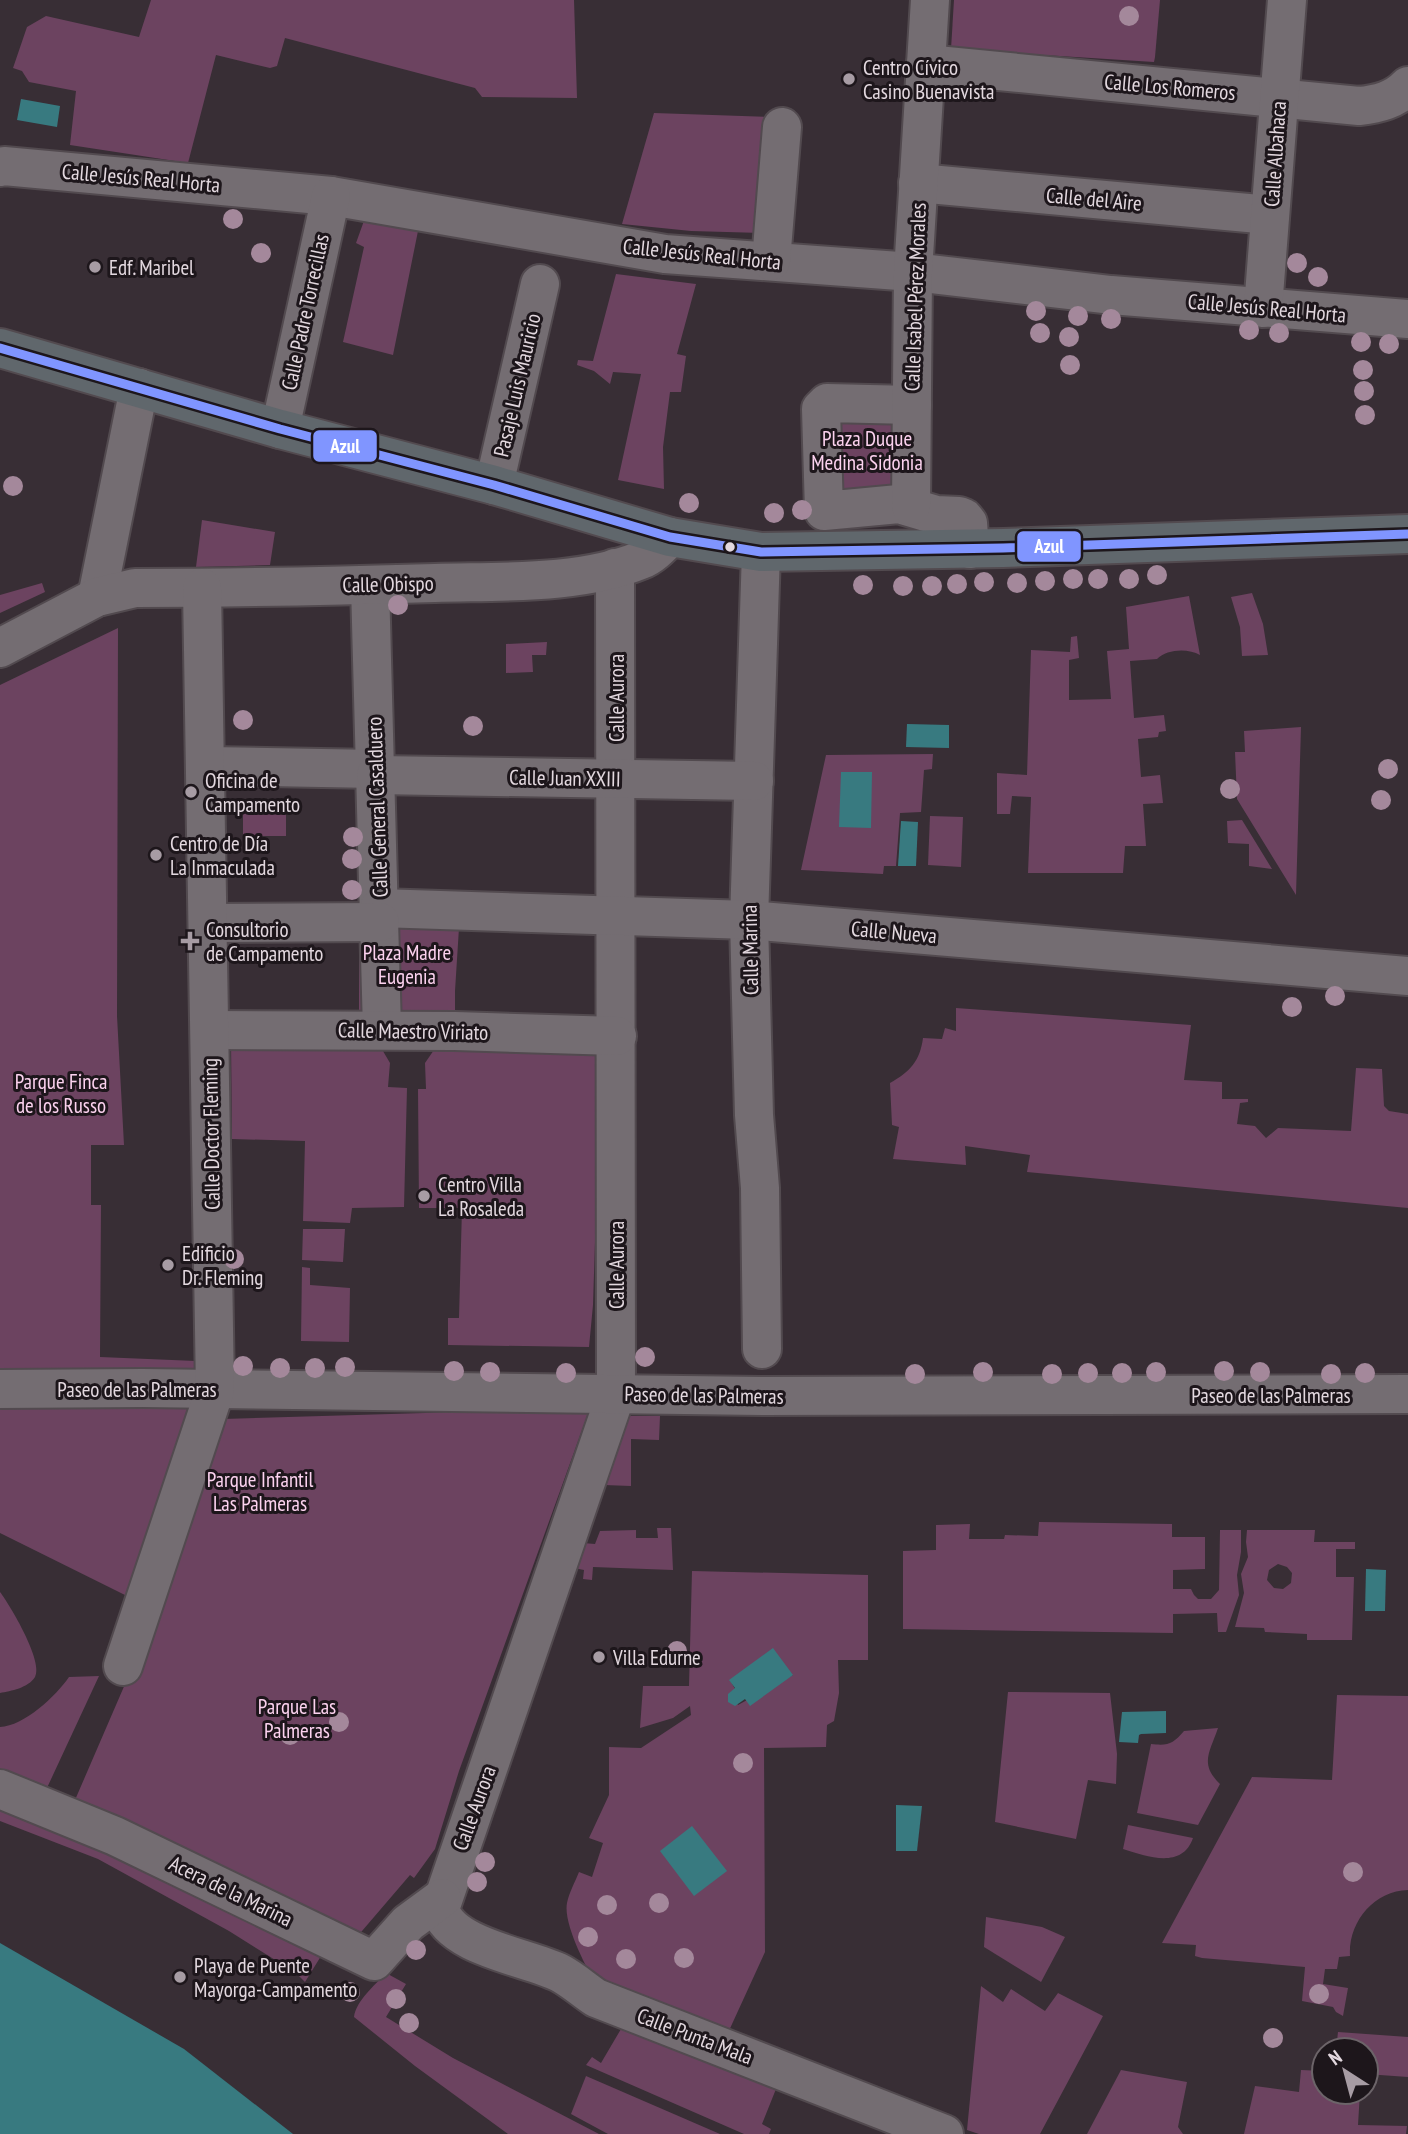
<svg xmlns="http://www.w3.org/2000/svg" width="1408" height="2134" font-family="'PT Sans Narrow',sans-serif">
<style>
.green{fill:#6c4360;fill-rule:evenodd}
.water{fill:#387a80}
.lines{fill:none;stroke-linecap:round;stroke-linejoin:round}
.minor-casing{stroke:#524a4f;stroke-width:42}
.highway-casing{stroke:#524a4f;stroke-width:42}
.minor{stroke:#746d72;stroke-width:38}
.highway{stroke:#60676c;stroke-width:38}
.bus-1-casing{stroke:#1d161b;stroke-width:14}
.bus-1{stroke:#8095ff;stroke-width:9}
.tree{fill:#a4889b}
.poi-dot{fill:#a79ca4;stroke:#1d161b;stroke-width:2.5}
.bus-dot{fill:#e3d8df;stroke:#1d161b;stroke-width:2.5}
.labels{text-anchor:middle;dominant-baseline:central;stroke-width:6;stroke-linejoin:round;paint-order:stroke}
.poi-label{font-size:21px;fill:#e3d8df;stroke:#1d161b;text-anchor:start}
.street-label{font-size:21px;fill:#e3d8df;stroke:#1d161b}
.park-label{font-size:21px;fill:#fcd2ef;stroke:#1d161b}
.line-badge{stroke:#1d161b;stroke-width:2.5}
.badge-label{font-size:19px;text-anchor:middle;font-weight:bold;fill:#fff}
</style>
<rect width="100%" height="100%" fill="#382e35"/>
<!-- green -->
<g class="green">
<polygon points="151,0 574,0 577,98 482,97 475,88 285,38 277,66 270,68 216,55 188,163 70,145 76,91 29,82 22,71 13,68 27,27 46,16 139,37"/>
<polygon points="954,0 1160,0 1155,57 1154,62 951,49"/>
<polygon points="654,113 772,117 762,233 691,231 622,224"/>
<polygon points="365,218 418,231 393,355 343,342 364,247 356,243"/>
<polygon points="616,274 696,284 677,354 686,356 681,392 670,392 663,447 664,489 618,480 641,374 613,372 610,384 594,371 577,365 578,360 593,361"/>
<polygon points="827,403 912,405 911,506 824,511"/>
<polygon points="202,520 275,532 270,565 196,567"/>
<polygon points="42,583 45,592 0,613 0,595"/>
<polygon points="1252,593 1263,624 1268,655 1242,656 1240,627 1231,597"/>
<path d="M1189 596 1200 655C1188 648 1167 649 1157 659L1130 661 1134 718 1164 715 1166 731 1159 732 1158 737 1138 739 1141 777 1160 775 1163 803 1143 804 1146 846H1125L1123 873H1028L1031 797 1012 796 1010 814H997V773L1027 775 1031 650 1070 652 1071 637 1077 636 1079 658 1069 660V700L1111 699 1107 651 1129 649 1126 607Z"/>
<polygon points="118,628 117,1016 124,1145 91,1145 91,1205 101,1205 100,1357 196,1361 197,1371 0,1377 0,685"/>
<polygon points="547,642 546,655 532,655 533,672 506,673 506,644"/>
<polygon points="1301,727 1296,895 1237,799 1235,752 1245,752 1244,731"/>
<polygon points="933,754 932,769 924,770 921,812 900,813 896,866 884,866 883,874 801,870 826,755"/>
<polygon points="286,802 286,836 243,836 243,803"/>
<polygon points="930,816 963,817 961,867 928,865"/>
<polygon points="1242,820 1272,869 1249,866 1249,844 1228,843 1227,821"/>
<polygon points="460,912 455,991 455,1031 359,1030 359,927"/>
<path d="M956 1008 1191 1025 1184 1080 1222 1082V1099H1248V1102L1240 1103 1237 1124 1255 1126 1266 1138 1278 1128 1351 1131 1356 1068 1382 1069 1384 1106 1389 1111 1408 1114V1208L1027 1172 1030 1155 965 1146 966 1165 893 1159 899 1127 892 1125 890 1083C910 1072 920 1061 923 1038L942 1039 945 1028 956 1031Z"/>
<polygon points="231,1042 380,1046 390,1063 388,1087 407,1088 404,1207 352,1208 350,1223 303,1221 305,1141 232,1139"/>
<polygon points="436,1047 601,1053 593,1305 589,1347 448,1345 448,1318 459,1318 462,1208 419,1208 418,1089 426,1089 425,1063"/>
<polygon points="303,1229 345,1229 343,1262 302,1260"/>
<polygon points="302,1267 310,1268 310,1285 350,1288 349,1342 301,1341"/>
<polygon points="0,1404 190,1405 127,1596 0,1533"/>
<polygon points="590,1408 459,1771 435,1849 414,1878 410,1875 356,1938 75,1800 151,1624 223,1419"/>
<polygon points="627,1416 660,1416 659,1440 631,1439 631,1486 604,1485"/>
<polygon points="1039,1522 1172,1524 1172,1537 1205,1537 1205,1569 1173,1570 1173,1589 1191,1589 1194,1595 1198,1599 1211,1599 1219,1590 1220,1530 1241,1530 1241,1552 1237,1575 1239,1595 1226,1632 1218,1632 1217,1613 1173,1614 1173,1633 903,1629 903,1551 936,1550 936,1525 970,1524 969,1539 1004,1539 1005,1535 1038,1536"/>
<polygon points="657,1528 671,1528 673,1570 593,1567 592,1580 583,1579 584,1570 574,1568 583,1543 595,1544 600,1531 636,1530 636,1538 658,1538"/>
<path d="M1247 1530H1315L1314 1542H1355V1549H1336V1577H1354L1352 1640H1307V1634L1265 1632 1264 1628 1235 1627 1244 1593 1241 1574 1248 1557 1246 1542ZM1278 1564 1287 1567 1292 1573 1291 1583 1283 1589 1274 1588 1267 1580 1269 1570Z"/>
<path d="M692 1571 868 1575V1660H838L839 1693 834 1721 827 1725 826 1747 764 1748 765 1952 727 2035 597 1985C586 1968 563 1923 567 1903 569 1893 575 1882 579 1872L592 1877 603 1843 589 1838 609 1795V1747L641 1748 691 1715 690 1706 673 1718 640 1728 643 1686H689ZM793 1675 738 1705 731 1692 735 1689 730 1680Z"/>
<path d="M0 1592C10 1605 44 1662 35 1677 28 1688 11 1691 0 1693Z"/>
<path d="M99 1676 46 1790 0 1775V1727C24 1726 56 1696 69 1677Z"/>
<polygon points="1008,1692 1110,1693 1117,1754 1116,1784 1088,1780 1076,1839 995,1822"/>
<path d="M1337 1695 1408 1696V1890C1374 1891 1348 1922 1350 1956L1339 1957 1337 1969H1325L1323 1984 1348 1988 1343 2016 1336 2012 1333 2007 1302 2001 1305 1967 1202 1958 1195 1956 1196 1945 1162 1943 1252 1777 1332 1780Z"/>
<path d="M1218 1728C1210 1752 1199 1764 1220 1784L1198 1825 1137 1813 1151 1744C1168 1746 1173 1744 1184 1731Z"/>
<polygon points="0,1798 326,1948 305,1982 296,1973 229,1931 98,1859 0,1821"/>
<path d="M1128 1825 1193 1838C1182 1870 1146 1856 1123 1849Z"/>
<polygon points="986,1917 1042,1927 1065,1937 1041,1982 984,1947"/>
<path d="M386 1973 406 1984 386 2017 453 2058 599 2134H508L415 2066 354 2017C356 2001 375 1985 386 1973Z"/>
<polygon points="981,1986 1003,2002 1011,1989 1045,2011 1058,1993 1103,2016 1040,2134 979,2134 967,2130"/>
<polygon points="621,2029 776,2089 762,2124 771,2129 769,2134 744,2134 586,2065 592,2057 601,2063"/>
<polygon points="1338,2032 1408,2037 1408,2077 1366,2074 1366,2050 1336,2050"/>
<polygon points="1121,2070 1187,2082 1178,2127 1183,2134 1087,2134"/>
<polygon points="1301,2070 1324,2071 1324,2092 1360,2092 1358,2125 1407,2126 1406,2134 1244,2134 1255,2086 1299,2092"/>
<polygon points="586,2076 720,2134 608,2134 571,2114"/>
</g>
<!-- water -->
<g class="water">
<polygon points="21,99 60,106 57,127 17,120"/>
<polygon points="907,724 949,725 949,748 906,747"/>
<polygon points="841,772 872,772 871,828 839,827"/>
<polygon points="901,821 918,822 916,866 898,866"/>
<polygon points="1366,1569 1386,1570 1385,1611 1365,1611"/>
<polygon points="773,1648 793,1675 750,1706 745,1699 735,1706 728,1702 728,1694 735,1688 729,1680"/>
<polygon points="1166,1711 1166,1733 1141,1734 1139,1735 1138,1743 1119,1742 1122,1712"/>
<polygon points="896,1805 922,1806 917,1851 896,1851"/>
<polygon points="692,1826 727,1871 694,1896 660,1851"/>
<polygon points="0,1943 184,2049 293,2134 0,2134"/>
</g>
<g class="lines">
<defs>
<g id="minor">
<path d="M926 64 1359 106C1378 104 1395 100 1408 86"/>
<polyline points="0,167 4,166 331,196 665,254 913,272 1111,295 1408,319"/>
<polyline points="918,183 1270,215"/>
<polyline points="771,261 782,127"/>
<polyline points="1263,308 1287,0"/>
<polyline points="912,405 827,403 821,409 824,511 899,504 936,515 959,516 964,518 968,523 970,549"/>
<polyline points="280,429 331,196"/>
<polyline points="494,485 540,284"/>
<polyline points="911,506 913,272 930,0"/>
<polyline points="761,552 749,920 754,1115 760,1188 762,1349"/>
<path d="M615 568 616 1394 440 1909C450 1947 528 1957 560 1973 573 1980 584 1990 596 1998L944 2134"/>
<polyline points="370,585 382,1030"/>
<polyline points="97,597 139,388"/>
<path d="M0 648 97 597 135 588C235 588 335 586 435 583 500 581 580 585 641 560 652 556 662 545 670 537"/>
<polyline points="207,766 376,769"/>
<polyline points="376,775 754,781"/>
<polyline points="379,908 749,920 1408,976"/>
<polyline points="209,923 380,922"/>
<polyline points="210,1030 455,1031 617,1036"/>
<polyline points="0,1389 143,1388 762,1396 1408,1394"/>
<polyline points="123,1666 215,1390 202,588"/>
<polyline points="0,1789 115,1836 374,1961 408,1923 442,1898"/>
</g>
<polyline id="highway" points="0,348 280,429 494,485 670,537 761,552 1003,548 1408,534"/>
</defs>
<!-- minor casing -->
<use href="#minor" class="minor-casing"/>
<!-- highway casing -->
<use href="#highway" class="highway-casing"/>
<!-- minor -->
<use href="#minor" class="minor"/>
<!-- highway -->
<use href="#highway" class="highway"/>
<defs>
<polyline id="bus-1" points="0,348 280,429 494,485 670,537 761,552 1003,548 1408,534"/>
</defs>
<!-- bus-1 casing -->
<use href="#bus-1" class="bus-1-casing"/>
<!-- bus-1 -->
<use href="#bus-1" class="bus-1"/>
</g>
<!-- trees -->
<g class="tree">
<circle cx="1129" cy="16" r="10"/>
<circle cx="233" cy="219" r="10"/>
<circle cx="261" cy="253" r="10"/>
<circle cx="1297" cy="263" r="10"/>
<circle cx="1318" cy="277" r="10"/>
<circle cx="1036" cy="311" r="10"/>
<circle cx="1078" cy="316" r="10"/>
<circle cx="1111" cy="319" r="10"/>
<circle cx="1249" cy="330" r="10"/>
<circle cx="1040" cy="333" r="10"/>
<circle cx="1279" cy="333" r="10"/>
<circle cx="1069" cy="337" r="10"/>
<circle cx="1361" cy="342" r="10"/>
<circle cx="1389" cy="344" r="10"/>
<circle cx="1070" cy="365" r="10"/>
<circle cx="1363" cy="370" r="10"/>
<circle cx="1364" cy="391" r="10"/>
<circle cx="1365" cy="415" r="10"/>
<circle cx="13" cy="486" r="10"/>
<circle cx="689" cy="503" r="10"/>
<circle cx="802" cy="510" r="10"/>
<circle cx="774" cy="513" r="10"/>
<circle cx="1157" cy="575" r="10"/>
<circle cx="1073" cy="579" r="10"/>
<circle cx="1098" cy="579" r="10"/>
<circle cx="1129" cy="579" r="10"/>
<circle cx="1045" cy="581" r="10"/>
<circle cx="984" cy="582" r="10"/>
<circle cx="1017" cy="583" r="10"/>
<circle cx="957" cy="584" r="10"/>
<circle cx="863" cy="585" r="10"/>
<circle cx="903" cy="586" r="10"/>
<circle cx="932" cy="586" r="10"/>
<circle cx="398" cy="605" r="10"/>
<circle cx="243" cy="720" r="10"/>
<circle cx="473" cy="726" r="10"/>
<circle cx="1388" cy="769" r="10"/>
<circle cx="1230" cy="789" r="10"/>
<circle cx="1381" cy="800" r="10"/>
<circle cx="353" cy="837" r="10"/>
<circle cx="352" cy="859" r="10"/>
<circle cx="352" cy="890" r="10"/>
<circle cx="1335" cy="996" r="10"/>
<circle cx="1292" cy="1007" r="10"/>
<circle cx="234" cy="1259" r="10"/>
<circle cx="645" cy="1357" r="10"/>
<circle cx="243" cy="1366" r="10"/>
<circle cx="345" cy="1367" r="10"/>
<circle cx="280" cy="1368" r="10"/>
<circle cx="315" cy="1368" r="10"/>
<circle cx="454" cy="1371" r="10"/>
<circle cx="1224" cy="1371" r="10"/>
<circle cx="490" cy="1372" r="10"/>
<circle cx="983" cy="1372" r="10"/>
<circle cx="1156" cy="1372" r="10"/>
<circle cx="1260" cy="1372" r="10"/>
<circle cx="566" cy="1373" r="10"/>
<circle cx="1088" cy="1373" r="10"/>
<circle cx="1122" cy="1373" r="10"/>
<circle cx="1365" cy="1373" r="10"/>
<circle cx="915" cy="1374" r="10"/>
<circle cx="1052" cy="1374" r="10"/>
<circle cx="1331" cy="1374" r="10"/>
<circle cx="677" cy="1651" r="10"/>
<circle cx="339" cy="1722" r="10"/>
<circle cx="290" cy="1735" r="10"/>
<circle cx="743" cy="1763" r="10"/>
<circle cx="485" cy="1862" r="10"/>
<circle cx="1353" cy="1872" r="10"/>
<circle cx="477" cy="1882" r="10"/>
<circle cx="659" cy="1903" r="10"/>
<circle cx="607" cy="1905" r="10"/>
<circle cx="588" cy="1937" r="10"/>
<circle cx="416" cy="1950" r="10"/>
<circle cx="684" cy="1958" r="10"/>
<circle cx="626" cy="1959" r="10"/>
<circle cx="350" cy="1992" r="10"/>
<circle cx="1319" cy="1994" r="10"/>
<circle cx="396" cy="1999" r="10"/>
<circle cx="409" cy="2023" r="10"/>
<circle cx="1273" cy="2038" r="10"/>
</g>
<!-- markers -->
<g class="poi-dot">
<circle cx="849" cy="79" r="7"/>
<circle cx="95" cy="267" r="7"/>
<circle cx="191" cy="792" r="7"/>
<circle cx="156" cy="855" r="7"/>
<path d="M186.5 930.5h7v7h7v7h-7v7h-7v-7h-7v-7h7z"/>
<circle cx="424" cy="1196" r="7"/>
<circle cx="168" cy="1265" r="7"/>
<circle cx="599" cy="1657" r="7"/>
<circle cx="180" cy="1977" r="7"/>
</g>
<circle class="bus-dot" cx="730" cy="547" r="6"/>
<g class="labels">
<!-- poi labels -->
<g class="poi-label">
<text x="863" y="67">Centro Cívico<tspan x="863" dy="24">Casino Buenavista</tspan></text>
<text x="109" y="267">Edf. Maribel</text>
<text x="205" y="780">Oficina de<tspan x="205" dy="24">Campamento</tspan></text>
<text x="170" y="843">Centro de Día<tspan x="170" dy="24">La Inmaculada</tspan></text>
<text x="206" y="929">Consultorio<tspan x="206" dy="24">de Campamento</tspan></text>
<text x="438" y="1184">Centro Villa<tspan x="438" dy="24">La Rosaleda</tspan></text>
<text x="182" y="1253">Edificio<tspan x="182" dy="24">Dr. Fleming</tspan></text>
<text x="613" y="1657">Villa Edurne</text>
<text x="194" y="1965">Playa de Puente<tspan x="194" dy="24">Mayorga-Campamento</tspan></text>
</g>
<!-- street labels -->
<g class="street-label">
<text transform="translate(1170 87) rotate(5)">Calle Los Romeros</text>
<text transform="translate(1275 154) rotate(-86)">Calle Albahaca</text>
<text transform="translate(141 178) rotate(5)">Calle Jesús Real Horta</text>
<text transform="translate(1094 199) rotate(5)">Calle del Aire</text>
<text transform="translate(702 254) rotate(6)">Calle Jesús Real Horta</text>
<text transform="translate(915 297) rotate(-88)">Calle Isabel Pérez Morales</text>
<text transform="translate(1267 308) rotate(5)">Calle Jesús Real Horta</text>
<text transform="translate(305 312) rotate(-78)">Calle Padre Torrecillas</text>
<text transform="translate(517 385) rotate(-77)">Pasaje Luis Mauricio</text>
<text transform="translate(388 584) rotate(-1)">Calle Obispo</text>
<text transform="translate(616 698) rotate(-90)">Calle Aurora</text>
<text transform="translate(565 778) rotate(1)">Calle Juan XXIII</text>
<text transform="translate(377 807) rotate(-92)">Calle General Casalduero</text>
<text transform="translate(894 932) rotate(5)">Calle Nueva</text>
<text transform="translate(750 950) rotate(-91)">Calle Marina</text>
<text transform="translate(413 1031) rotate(1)">Calle Maestro Viriato</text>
<text transform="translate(211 1134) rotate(-91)">Calle Doctor Fleming</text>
<text transform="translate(616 1265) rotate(-90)">Calle Aurora</text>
<text x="137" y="1389">Paseo de las Palmeras</text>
<text transform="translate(704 1395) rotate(1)">Paseo de las Palmeras</text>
<text x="1271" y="1395">Paseo de las Palmeras</text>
<text transform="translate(474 1808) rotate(-70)">Calle Aurora</text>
<text transform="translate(231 1891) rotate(26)">Acera de la Marina</text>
<text transform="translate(695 2036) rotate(21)">Calle Punta Mala</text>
</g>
<!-- park labels -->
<g class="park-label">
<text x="867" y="438">Plaza Duque<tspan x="867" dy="24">Medina Sidonia</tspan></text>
<text x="407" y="952">Plaza Madre<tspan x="407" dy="24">Eugenia</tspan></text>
<text x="61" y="1081">Parque Finca<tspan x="61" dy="24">de los Russo</tspan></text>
<text x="260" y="1479">Parque Infantil<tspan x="260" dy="24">Las Palmeras</tspan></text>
<text x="297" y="1706">Parque Las<tspan x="297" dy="24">Palmeras</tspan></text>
</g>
</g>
<g class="line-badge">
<rect x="312" y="429" width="66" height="34" rx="7" fill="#8095ff"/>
<rect x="1016" y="530" width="66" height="33" rx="7" fill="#8095ff"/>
</g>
<g class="badge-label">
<text x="345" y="453">Azul</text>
<text x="1049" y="553">Azul</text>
</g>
<!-- north arrow -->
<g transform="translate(1345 2071) rotate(324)"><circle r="33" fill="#1d161b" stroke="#6c6469" stroke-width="2"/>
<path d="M0-5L12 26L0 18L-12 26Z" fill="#a79ca4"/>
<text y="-10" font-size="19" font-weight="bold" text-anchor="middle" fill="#e3d8df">N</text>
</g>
</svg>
